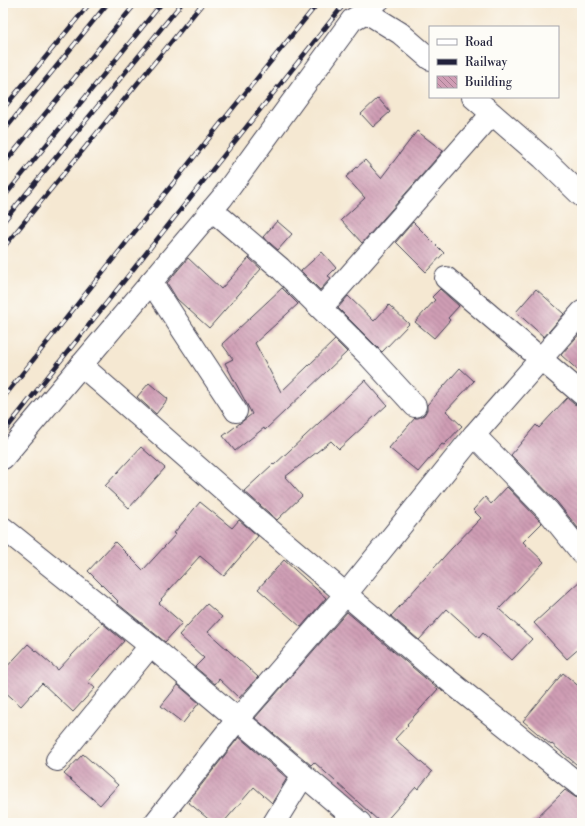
<svg xmlns="http://www.w3.org/2000/svg" width="585" height="826" font-family="'Libre Bodoni',serif">
<style>
.building{fill:url(#building-back-hatch)}
.lines{fill:none;stroke-linecap:round;stroke-linejoin:round}
.service-casing{stroke:#424052;stroke-width:14}
.minor-casing{stroke:#424052;stroke-width:24}
.tertiary-casing{stroke:#424052;stroke-width:24}
.service{stroke:#fff;stroke-width:12}
.minor{stroke:#fff;stroke-width:22}
.tertiary{stroke:#fff;stroke-width:22}
.rail-casing{stroke:#22223b;stroke-width:4.5}
.rail{stroke:#fdfcf7;stroke-width:3;stroke-dasharray:9;stroke-linecap:butt}
</style>
<defs>
<pattern id="building-back-hatch" width="6" height="6" patternUnits="userSpaceOnUse"><rect width="6" height="6" fill="#cf9db4"/><path d="M-1 5l2 2M0 0l6 6M5-1l2 2" fill="none" stroke="#a88094"/></pattern>
</defs>
<rect width="100%" height="100%" fill="#fdfcf7"/>
<filter id="ink" filterUnits="userSpaceOnUse"><feTurbulence type="fractalNoise" baseFrequency=".025" numOctaves="2"/><feDisplacementMap in="SourceGraphic" scale="8" xChannelSelector="R" yChannelSelector="G"/><feConvolveMatrix kernelMatrix="1 2 1 2 8 2 1 2 1" color-interpolation-filters="sRGB"/></filter>
<filter id="wash" filterUnits="userSpaceOnUse"><feTurbulence type="fractalNoise" baseFrequency=".012" numOctaves="4" result="noise"/><feDisplacementMap in="SourceGraphic" scale="16" xChannelSelector="R" yChannelSelector="G"/><feGaussianBlur stdDeviation="0.9" result="paint"/><feColorMatrix in="noise" values="0 0 0 0 0 0 0 0 0 0 0 0 0 0 0 0 0 1.4 0 .05"/><feComposite in="paint" operator="in"/></filter>
<g filter="url(#wash)">
<rect width="100%" height="100%" fill="#f5e8d2"/>
<g id="blocks">
<!-- building -->
<g class="building">
<polygon points="378,98 390,112 373,127 361,114"/>
<polygon points="417,131 443,151 362,243 341,220 365,198 346,177 365,160 381,178"/>
<polygon points="277,221 292,234 278,250 263,237"/>
<polygon points="413,222 444,253 426,272 396,242"/>
<polygon points="322,252 336,268 328,276 331,278 320,290 301,271"/>
<polygon points="188,258 221,289 249,258 261,269 209,328 177,299 167,283"/>
<polygon points="282,288 298,304 255,343 281,392 335,340 347,352 265,430 264,428 235,451 223,436 252,414 225,363 233,359 222,344"/>
<polygon points="440,289 459,306 448,318 450,320 434,338 415,322 435,300 432,297"/>
<polygon points="536,289 564,314 544,337 516,312"/>
<polygon points="348,296 374,321 389,305 409,324 382,352 338,308"/>
<polygon points="582,331 582,374 561,355"/>
<polygon points="460,368 474,381 446,411 462,426 444,445 442,444 418,472 389,448 415,418 418,418 424,415 427,410 427,405"/>
<polygon points="365,380 387,405 339,449 331,441 285,477 302,496 277,520 244,491 273,464 274,465"/>
<polygon points="149,383 168,399 156,414 137,397"/>
<polygon points="567,398 574,404 579,406 582,406 582,533 557,502 511,455 536,425 539,428"/>
<polygon points="141,447 165,468 129,508 105,486"/>
<polygon points="507,487 542,523 523,542 544,562 499,609 532,639 512,660 483,633 479,638 447,609 419,640 391,616 451,549 481,518 473,510 485,497 491,504"/>
<polygon points="200,502 232,528 239,520 258,536 224,576 200,556 161,599 162,600 159,603 182,623 165,642 118,604 119,604 117,602 118,601 88,571 115,542 143,570 176,534 174,533"/>
<polygon points="284,560 326,598 301,627 258,589"/>
<polygon points="582,579 582,646 567,659 534,623"/>
<polygon points="207,604 222,617 208,632 258,677 239,698 219,679 215,684 195,667 204,658 179,635"/>
<polygon points="347,612 438,689 407,724 408,725 395,739 432,772 418,789 416,787 384,823 381,823 314,762 311,765 255,718"/>
<polygon points="102,623 124,641 88,682 95,688 73,712 42,683 21,706 3,690 3,671 28,644 58,670"/>
<polygon points="563,673 582,689 582,769 552,744 551,745 523,721"/>
<polygon points="178,685 199,703 183,723 161,706"/>
<polygon points="239,737 287,778 272,803 254,787 223,823 213,823 188,802"/>
<polygon points="83,754 118,785 100,805 64,774"/>
<polygon points="565,790 575,797 582,799 582,823 531,823"/>
</g>
</g>
</g>
<g filter="url(#ink)">
<use href="#blocks" fill-opacity="0" stroke="#424052" stroke-width="1"/>
<g class="lines">
<defs>
<polyline id="service" points="366,12 383,3"/>
<g id="minor">
<polyline points="212,210 280,268 370,357 415,406"/>
<polyline points="446,278 582,394"/>
<polyline points="151,282 236,411"/>
<polyline points="321,308 492,114"/>
<polyline points="81,365 258,520 433,668 582,787"/>
<polyline points="474,435 548,511 582,553"/>
<polyline points="3,528 158,652 360,823"/>
<polyline points="57,760 150,646"/>
<polyline points="155,823 237,720 346,594 474,435 582,312"/>
<polyline points="274,823 303,776"/>
</g>
<g id="tertiary">
<polyline points="473,97 543,158 582,196"/>
<polyline points="3,458 222,198 352,20 366,12 400,33 430,59"/>
</g>
</defs>
<!-- service casing -->
<use href="#service" class="service-casing"/>
<!-- minor casing -->
<use href="#minor" class="minor-casing"/>
<!-- tertiary casing -->
<use href="#tertiary" class="tertiary-casing"/>
<!-- service -->
<use href="#service" class="service"/>
<!-- minor -->
<use href="#minor" class="minor"/>
<!-- tertiary -->
<use href="#tertiary" class="tertiary"/>
<defs>
<g id="rail">
<polyline points="3,109 90,3"/>
<polyline points="3,132 108,3"/>
<polyline points="3,165 136,3"/>
<polyline points="3,198 162,3"/>
<polyline points="3,222 182,3"/>
<polyline points="3,248 203,3"/>
<polyline points="3,398 221,123 318,3"/>
<polyline points="3,433 345,3"/>
</g>
</defs>
<!-- rail casing -->
<use href="#rail" class="rail-casing"/>
<!-- rail -->
<use href="#rail" class="rail"/>
</g>
</g>
<!-- margin -->
<rect width="585" height="826" fill="none" stroke="#fdfcf7" stroke-width="16"/>
<!-- legend -->
<rect x="429" y="26" width="130" height="72" fill="#fdfcf7" stroke="#a5a5ac"/>
<rect x="437" y="39" width="20" height="6" fill="#ffffff" stroke="#a5a5ac"/>
<text x="465" y="46" font-size="12" fill="#22223b">Road</text>
<rect x="437" y="59" width="20" height="6" fill="#22223b" stroke="#a5a5ac"/>
<text x="465" y="66" font-size="12" fill="#22223b">Railway</text>
<rect x="437" y="76" width="20" height="12" fill="url(#building-back-hatch)" stroke="#a5a5ac"/>
<text x="465" y="86" font-size="12" fill="#22223b">Building</text>
</svg>
